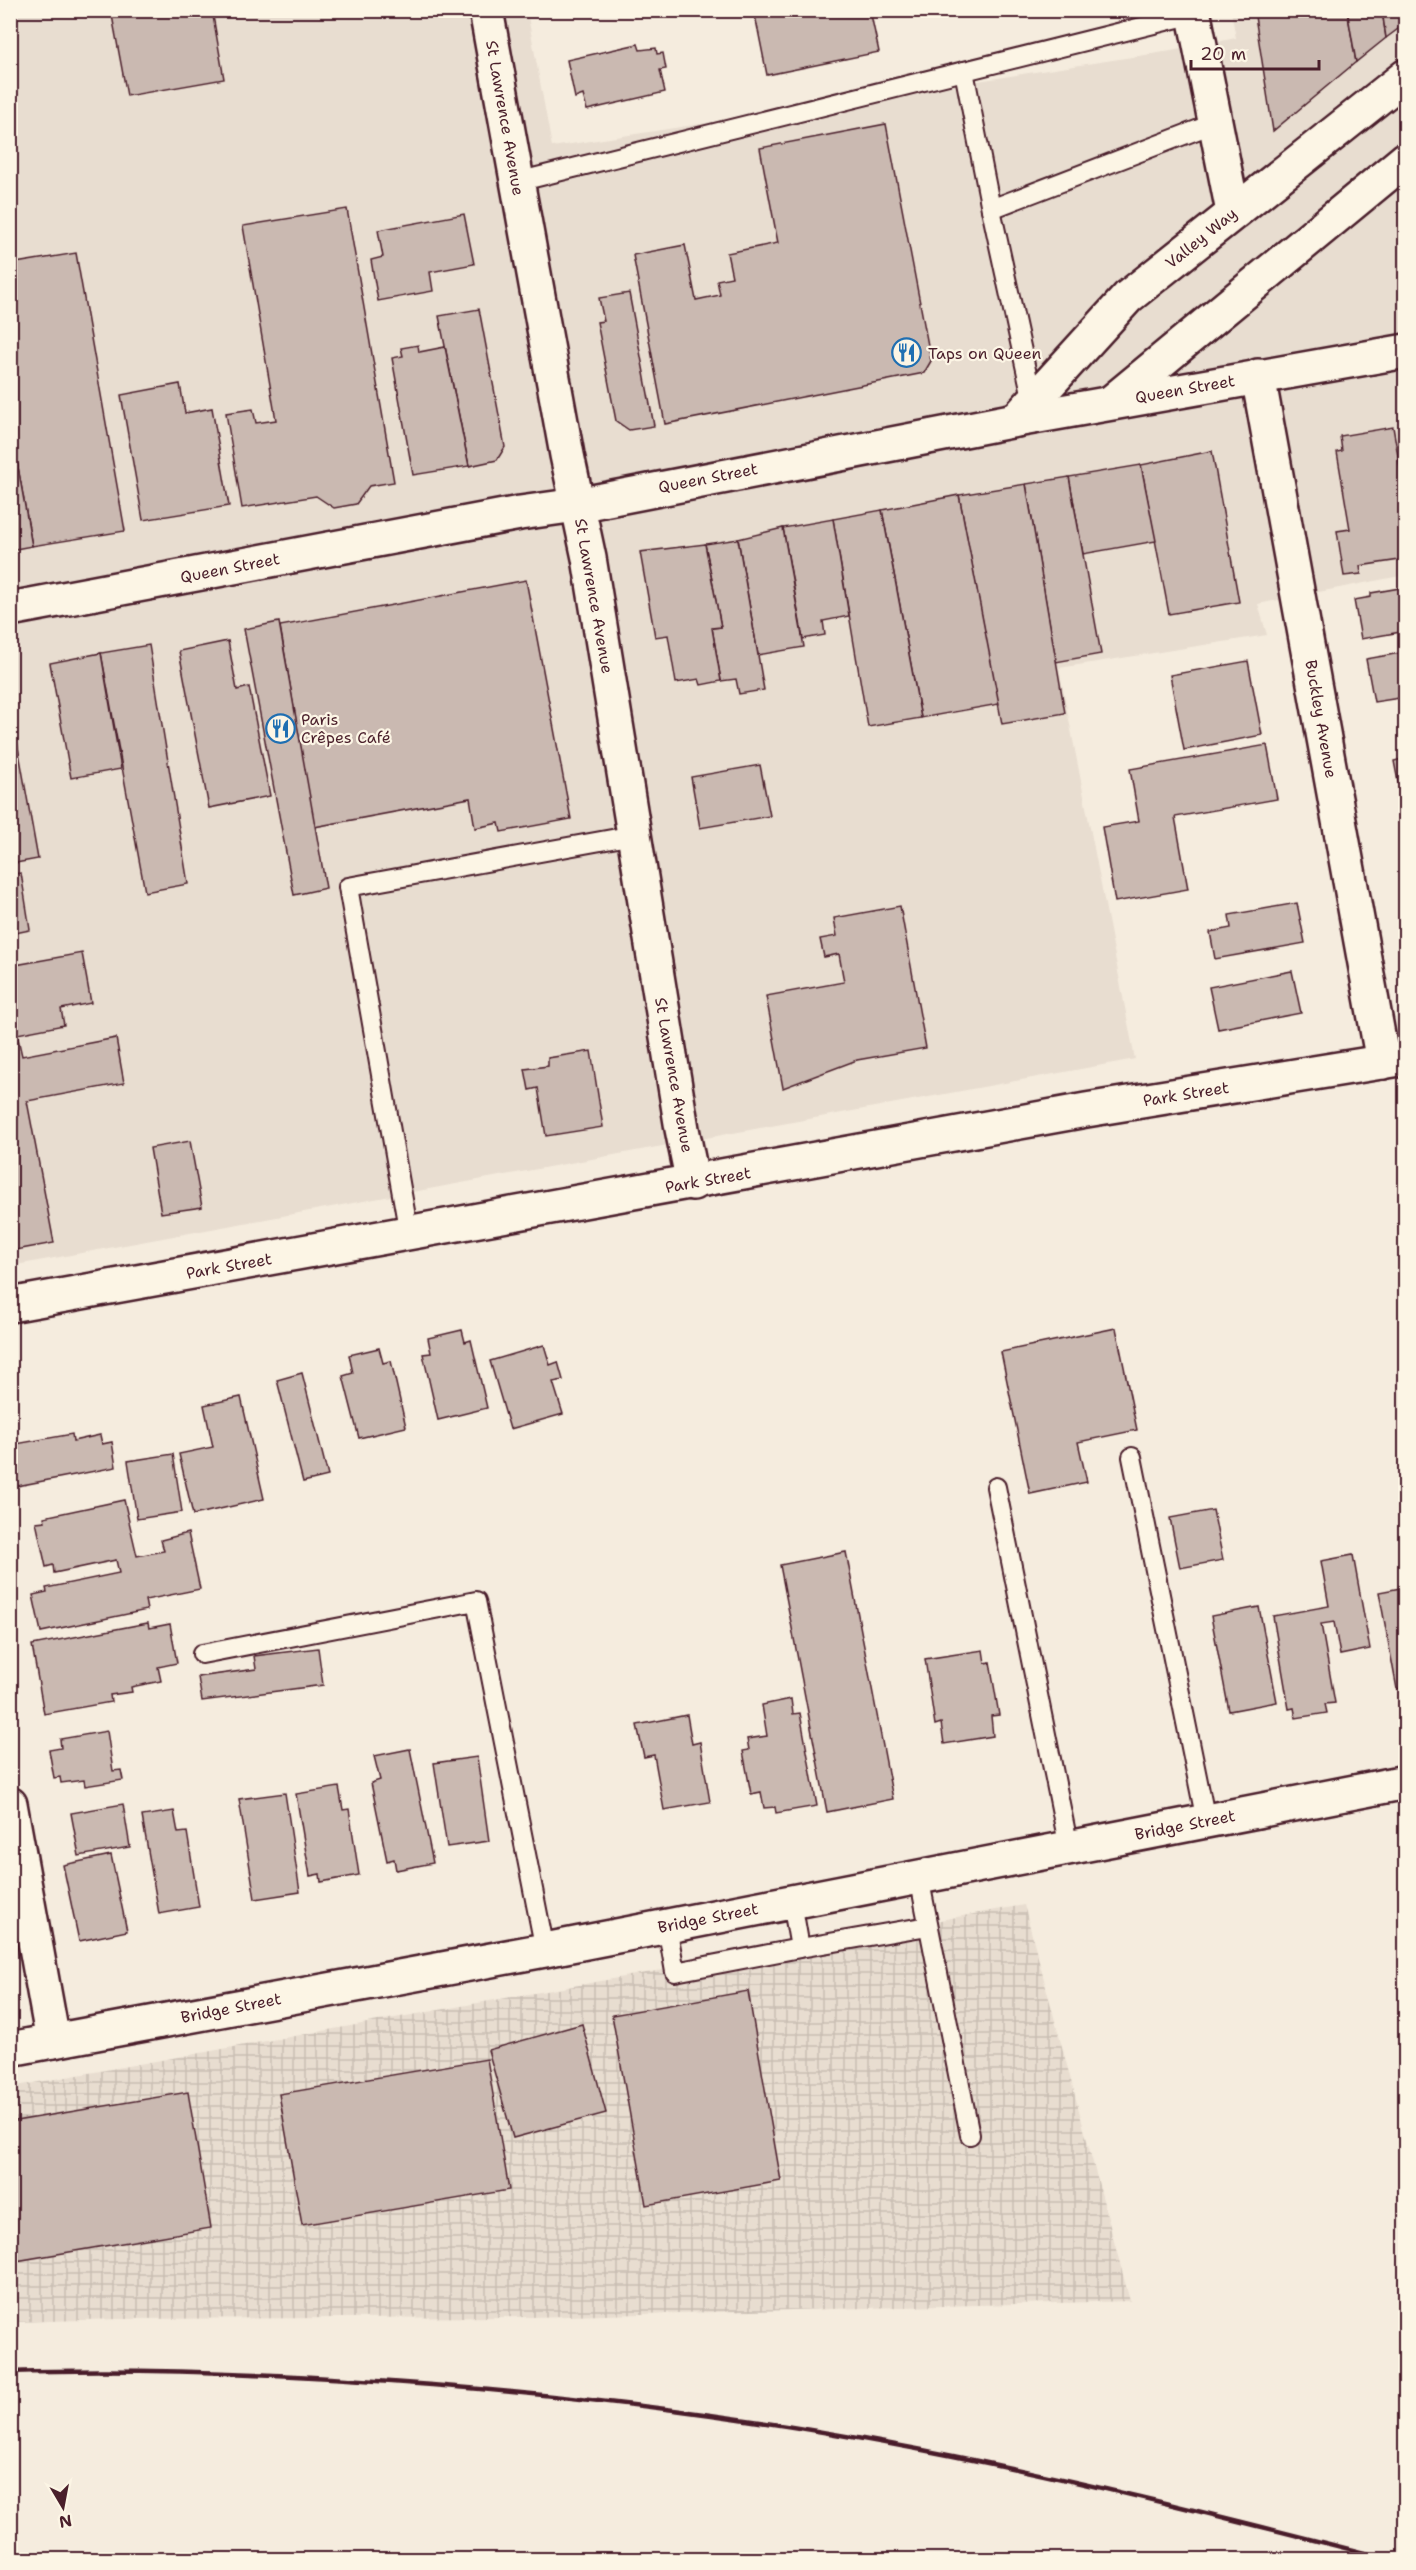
<svg xmlns="http://www.w3.org/2000/svg" width="1416" height="2570" font-family="'Shantell Sans',sans-serif">
<style>
.built{fill:#e8ddd0}
.industrial{fill:url(#industrial-grid)}
.building{fill:#cab9b1;stroke:#4a1f2b;stroke-width:1.5}
.lines{fill:none;stroke-linecap:round;stroke-linejoin:round}
.service-casing{stroke:#4a1f2b;stroke-width:22}
.minor-casing{stroke:#4a1f2b;stroke-width:38}
.tertiary-casing{stroke:#4a1f2b;stroke-width:38}
.secondary-casing{stroke:#4a1f2b;stroke-width:38}
.service{stroke:#fcf5e5;stroke-width:18}
.minor{stroke:#fcf5e5;stroke-width:33}
.tertiary{stroke:#fcf5e5;stroke-width:33}
.secondary{stroke:#fcf5e5;stroke-width:33}
.rail{stroke:#4a1f2b;stroke-width:4.5}
.labels{text-anchor:middle;dominant-baseline:central;stroke-width:4.5;stroke-linejoin:round;paint-order:stroke}
.street-label{font-size:16px;fill:#4a1f2b;stroke:#fcf5e5}
.poi-label{font-size:16px;fill:#4a1f2b;stroke:#fcf5e5;text-anchor:start}
</style>
<defs>
<pattern id="industrial-grid" width="8" height="8" patternUnits="userSpaceOnUse" patternTransform="scale(1.5)"><rect width="8" height="8" fill="#e8ddd0"/><path d="M0 4h8M4 0v8" fill="none" stroke="#c8bdb3"/></pattern>
</defs>
<rect width="100%" height="100%" fill="#f5ecde"/>
<filter id="ink" filterUnits="userSpaceOnUse"><feTurbulence type="fractalNoise" baseFrequency=".0167" numOctaves="2"/><feDisplacementMap in="SourceGraphic" scale="12" xChannelSelector="R" yChannelSelector="G"/><feConvolveMatrix kernelMatrix="1 2 1 2 8 2 1 2 1" color-interpolation-filters="sRGB"/></filter>
<g filter="url(#ink)">
<!-- built -->
<polygon class="built" points="11,11 527,11 552,147 1171,51 1236,38 1231,11 1405,11 1405,575 1258,604 1267,635 1059,668 1135,1059 11,1266"/>
<!-- industrial -->
<polygon class="industrial" points="1024,1905 1130,2301 531,2317 120,2319 11,2322 11,2087"/>
<!-- building -->
<g class="building">
<polygon points="111,10 212,10 224,79 127,96"/>
<polygon points="754,10 870,10 879,52 767,75"/>
<polygon points="1254,10 1347,10 1356,62 1273,131"/>
<polygon points="1347,10 1382,10 1386,38 1356,62"/>
<polygon points="1382,10 1406,10 1406,23 1386,38"/>
<polygon points="638,44 640,50 656,48 657,54 663,53 666,69 660,70 665,92 587,110 583,95 575,98 567,60"/>
<polygon points="886,124 931,361 924,373 665,424 633,255 685,245 696,300 720,295 717,280 732,277 727,253 778,243 760,148"/>
<polygon points="347,209 394,482 369,486 356,504 334,508 316,496 242,508 226,413 253,409 256,423 276,420 243,226"/>
<polygon points="464,214 474,264 430,272 433,291 378,301 371,260 383,257 378,230"/>
<polygon points="76,253 125,531 32,546 10,422 10,264"/>
<polygon points="629,293 654,426 629,430 616,421 597,322 604,321 599,298"/>
<polygon points="479,309 505,447 497,460 469,466 439,316"/>
<polygon points="418,345 419,352 445,347 469,466 413,475 392,358 403,356 401,348"/>
<polygon points="180,384 185,413 212,408 229,506 143,520 121,395"/>
<polygon points="10,422 32,546 10,550"/>
<polygon points="1393,427 1401,473 1406,472 1406,559 1360,566 1361,574 1344,576 1337,531 1350,529 1337,452 1342,451 1340,436"/>
<polygon points="1212,451 1239,602 1169,614 1141,465"/>
<polygon points="1141,465 1156,541 1083,554 1069,477"/>
<polygon points="1069,477 1101,654 1056,662 1026,484"/>
<polygon points="1026,484 1065,713 1002,724 959,495"/>
<polygon points="959,495 999,704 921,718 882,510"/>
<polygon points="882,510 921,718 868,727 833,519"/>
<polygon points="833,519 849,616 823,621 825,635 803,639 783,528"/>
<polygon points="783,528 804,647 758,655 738,539"/>
<polygon points="738,539 764,690 739,694 736,679 721,681 712,628 721,627 705,544"/>
<polygon points="705,544 721,627 712,628 721,681 701,685 699,679 676,683 668,635 655,637 640,552"/>
<polygon points="526,580 571,819 501,832 499,823 475,828 470,798 314,827 280,626"/>
<polygon points="1406,587 1406,631 1361,639 1354,600 1371,597 1371,593"/>
<polygon points="279,622 326,888 294,895 244,629"/>
<polygon points="228,641 237,690 249,687 270,796 209,808 179,651"/>
<polygon points="149,645 188,884 145,892 101,653"/>
<polygon points="1406,652 1406,697 1374,702 1366,659"/>
<polygon points="101,653 121,769 71,778 50,663"/>
<polygon points="1248,661 1262,735 1184,750 1170,675"/>
<polygon points="10,702 38,859 10,864"/>
<polygon points="1267,745 1277,799 1175,817 1188,889 1115,902 1102,827 1139,821 1130,769"/>
<polygon points="1406,758 1406,797 1401,797 1394,761"/>
<polygon points="760,765 770,816 700,828 691,777"/>
<polygon points="21,873 30,930 10,934 10,874"/>
<polygon points="1297,903 1305,943 1215,959 1210,932 1231,928 1229,915"/>
<polygon points="900,906 926,1048 857,1060 783,1088 766,996 844,982 839,954 824,957 820,939 837,936 834,918"/>
<polygon points="82,953 91,1003 61,1009 64,1025 17,1034 22,1056 116,1038 124,1083 27,1101 54,1243 10,1251 10,966"/>
<polygon points="1292,971 1301,1013 1218,1029 1209,987"/>
<polygon points="591,1051 603,1127 546,1136 538,1088 529,1090 525,1069 548,1066 548,1058"/>
<polygon points="190,1141 202,1207 161,1213 150,1148"/>
<polygon points="1116,1328 1137,1430 1078,1442 1087,1482 1030,1494 1001,1352"/>
<polygon points="462,1330 465,1342 471,1340 487,1408 438,1420 423,1354 431,1353 428,1338"/>
<polygon points="544,1345 550,1365 558,1362 563,1380 553,1382 563,1414 510,1429 490,1361"/>
<polygon points="379,1348 383,1363 391,1361 406,1427 359,1438 343,1376 353,1373 349,1355"/>
<polygon points="302,1373 328,1476 303,1482 277,1380"/>
<polygon points="241,1397 264,1499 193,1515 179,1454 213,1447 204,1405"/>
<polygon points="72,1434 73,1441 100,1435 102,1444 112,1442 116,1467 17,1486 10,1445"/>
<polygon points="173,1454 182,1512 137,1519 128,1461"/>
<polygon points="124,1500 137,1556 164,1551 161,1540 188,1533 200,1589 145,1600 147,1610 41,1632 33,1595 47,1592 46,1588 119,1573 116,1560 54,1573 53,1565 46,1567 36,1522 45,1521 44,1517"/>
<polygon points="1213,1510 1223,1560 1180,1568 1170,1518"/>
<polygon points="846,1552 893,1799 827,1812 780,1565"/>
<polygon points="1353,1555 1370,1649 1340,1655 1334,1622 1321,1624 1335,1703 1325,1704 1327,1713 1296,1718 1294,1708 1289,1709 1273,1616 1329,1606 1321,1561"/>
<polygon points="1406,1587 1406,1687 1397,1689 1379,1592"/>
<polygon points="1259,1607 1277,1702 1229,1711 1211,1616"/>
<polygon points="148,1623 149,1628 170,1624 177,1663 158,1667 161,1681 131,1687 132,1692 110,1695 111,1702 44,1714 32,1645"/>
<polygon points="318,1648 323,1685 202,1701 198,1677 256,1669 254,1656"/>
<polygon points="983,1650 985,1663 990,1662 999,1715 991,1716 993,1736 944,1744 941,1723 935,1725 925,1659"/>
<polygon points="791,1699 793,1714 800,1713 817,1806 776,1813 775,1807 764,1808 761,1792 751,1794 743,1751 749,1750 747,1739 767,1736 762,1705"/>
<polygon points="687,1715 692,1744 700,1742 710,1802 664,1810 654,1755 644,1757 637,1725"/>
<polygon points="107,1731 113,1771 121,1770 123,1780 85,1786 84,1780 61,1783 60,1777 54,1778 49,1750 61,1748 60,1739"/>
<polygon points="410,1749 433,1863 396,1870 394,1859 387,1861 371,1783 380,1780 374,1756"/>
<polygon points="477,1757 489,1841 447,1847 434,1763"/>
<polygon points="339,1787 343,1810 349,1809 359,1875 321,1882 320,1874 310,1876 296,1794"/>
<polygon points="285,1793 300,1892 255,1899 239,1799"/>
<polygon points="123,1804 130,1847 79,1856 71,1813"/>
<polygon points="174,1811 178,1833 187,1832 199,1907 159,1914 142,1816"/>
<polygon points="111,1855 127,1931 79,1941 63,1865"/>
<polygon points="748,1991 781,2181 646,2205 612,2015"/>
<polygon points="582,2024 606,2113 513,2138 488,2050"/>
<polygon points="487,2059 509,2190 302,2225 279,2094"/>
<polygon points="188,2092 211,2228 10,2262 10,2122"/>
</g>
<g class="lines">
<defs>
<g id="service">
<polyline points="964,71 991,209 1033,402"/>
<polyline points="517,182 1194,14"/>
<polyline points="991,209 1215,123"/>
<polyline points="409,1234 348,887 634,835"/>
<polyline points="1132,1457 1206,1821"/>
<polyline points="996,1487 1069,1848"/>
<polyline points="202,1654 476,1601 545,1950"/>
<polyline points="919,1877 970,2135"/>
<polyline points="792,1902 800,1948 928,1926"/>
<polyline points="667,1926 675,1972 800,1948"/>
</g>
<g id="minor">
<polyline points="486,10 567,455 589,558 682,1129 693,1183"/>
<polyline points="1193,10 1233,212"/>
<polyline points="1258,376 1383,1062"/>
<polyline points="10,1305 1086,1110 1406,1058"/>
<polyline points="10,1804 53,2041"/>
</g>
<g id="tertiary">
<polyline points="1114,400 1406,159"/>
<polyline points="1016,420 1128,297 1406,76"/>
<polyline points="10,609 520,513 577,505 1016,420 1406,351"/>
</g>
<polyline id="secondary" points="10,2049 545,1950 1406,1782"/>
</defs>
<!-- service casing -->
<use href="#service" class="service-casing"/>
<!-- minor casing -->
<use href="#minor" class="minor-casing"/>
<!-- tertiary casing -->
<use href="#tertiary" class="tertiary-casing"/>
<!-- secondary casing -->
<use href="#secondary" class="secondary-casing"/>
<!-- service -->
<use href="#service" class="service"/>
<!-- minor -->
<use href="#minor" class="minor"/>
<!-- tertiary -->
<use href="#tertiary" class="tertiary"/>
<!-- secondary -->
<use href="#secondary" class="secondary"/>
<!-- rail -->
<path class="rail" d="M10 2372C151 2367 292 2374 432 2385 584 2397 735 2415 885 2443 1056 2474 1224 2517 1392 2560"/>
</g>
</g>
<!-- icons -->
<defs>
<symbol id="restaurant-ring" viewBox="-11 -11 22 22"><circle r="9.5" fill="#fcf5e5" stroke="#1f6fb2" stroke-width="1.5"/><path d="M-5-6h1v4h1v-4h1v4h1v-4h1v5L-1.5 .5V6h-2V.5L-5-1ZM5-6V6H3V1.5H1.5Q1.5-4 5-6Z" fill="#1f6fb2"/></symbol>
</defs>
<g fill-rule="evenodd">
<use href="#restaurant-ring" x="890" y="336" width="33" height="33"/>
<use href="#restaurant-ring" x="264" y="712" width="33" height="33"/>
</g>
<g class="labels">
<!-- street labels -->
<g class="street-label">
<text transform="translate(505 118) rotate(80)">St Lawrence Avenue</text>
<text transform="translate(1201 238) rotate(-39)">Valley Way</text>
<text transform="translate(1185 389) rotate(-10)">Queen Street</text>
<text transform="translate(708 478) rotate(-11)">Queen Street</text>
<text transform="translate(230 568) rotate(-11)">Queen Street</text>
<text transform="translate(594 596) rotate(80)">St Lawrence Avenue</text>
<text transform="translate(1321 719) rotate(80)">Buckley Avenue</text>
<text transform="translate(674 1075) rotate(80)">St Lawrence Avenue</text>
<text transform="translate(1186 1094) rotate(-9)">Park Street</text>
<text transform="translate(708 1180) rotate(-10)">Park Street</text>
<text transform="translate(229 1266) rotate(-10)">Park Street</text>
<text transform="translate(1185 1825) rotate(-11)">Bridge Street</text>
<text transform="translate(708 1918) rotate(-11)">Bridge Street</text>
<text transform="translate(231 2008) rotate(-11)">Bridge Street</text>
</g>
<!-- poi labels -->
<g class="poi-label">
<text x="928" y="353">Taps on Queen</text>
<text x="301" y="719">Paris<tspan x="301" dy="18">Crêpes Café</tspan></text>
</g>
</g>
<!-- margin -->
<rect width="1416" height="2570" fill="none" stroke="#fcf5e5" stroke-width="36"/>
<rect x="18" y="18" width="1380" height="2534" fill="none" stroke="#4a1f2b" stroke-width="2" filter="url(#ink)"/>
<!-- north arrow -->
<g transform="translate(63 2507) rotate(170)" stroke="#fcf5e5" stroke-width="4.5" paint-order="stroke">
<path d="M0-4.5L10 22L0 15L-10 22Z" fill="#4a1f2b"/>
<text y="-9" font-size="16" font-weight="bold" text-anchor="middle" fill="#4a1f2b">N</text>
</g>
<!-- scale -->
<path d="M1191 60v9h128v-9" fill="none" stroke="#4a1f2b" stroke-width="3"/>
<text x="1200" y="60" font-size="18" fill="#4a1f2b" stroke="#fcf5e5" stroke-width="4.5" paint-order="stroke">20 m</text>
</svg>
